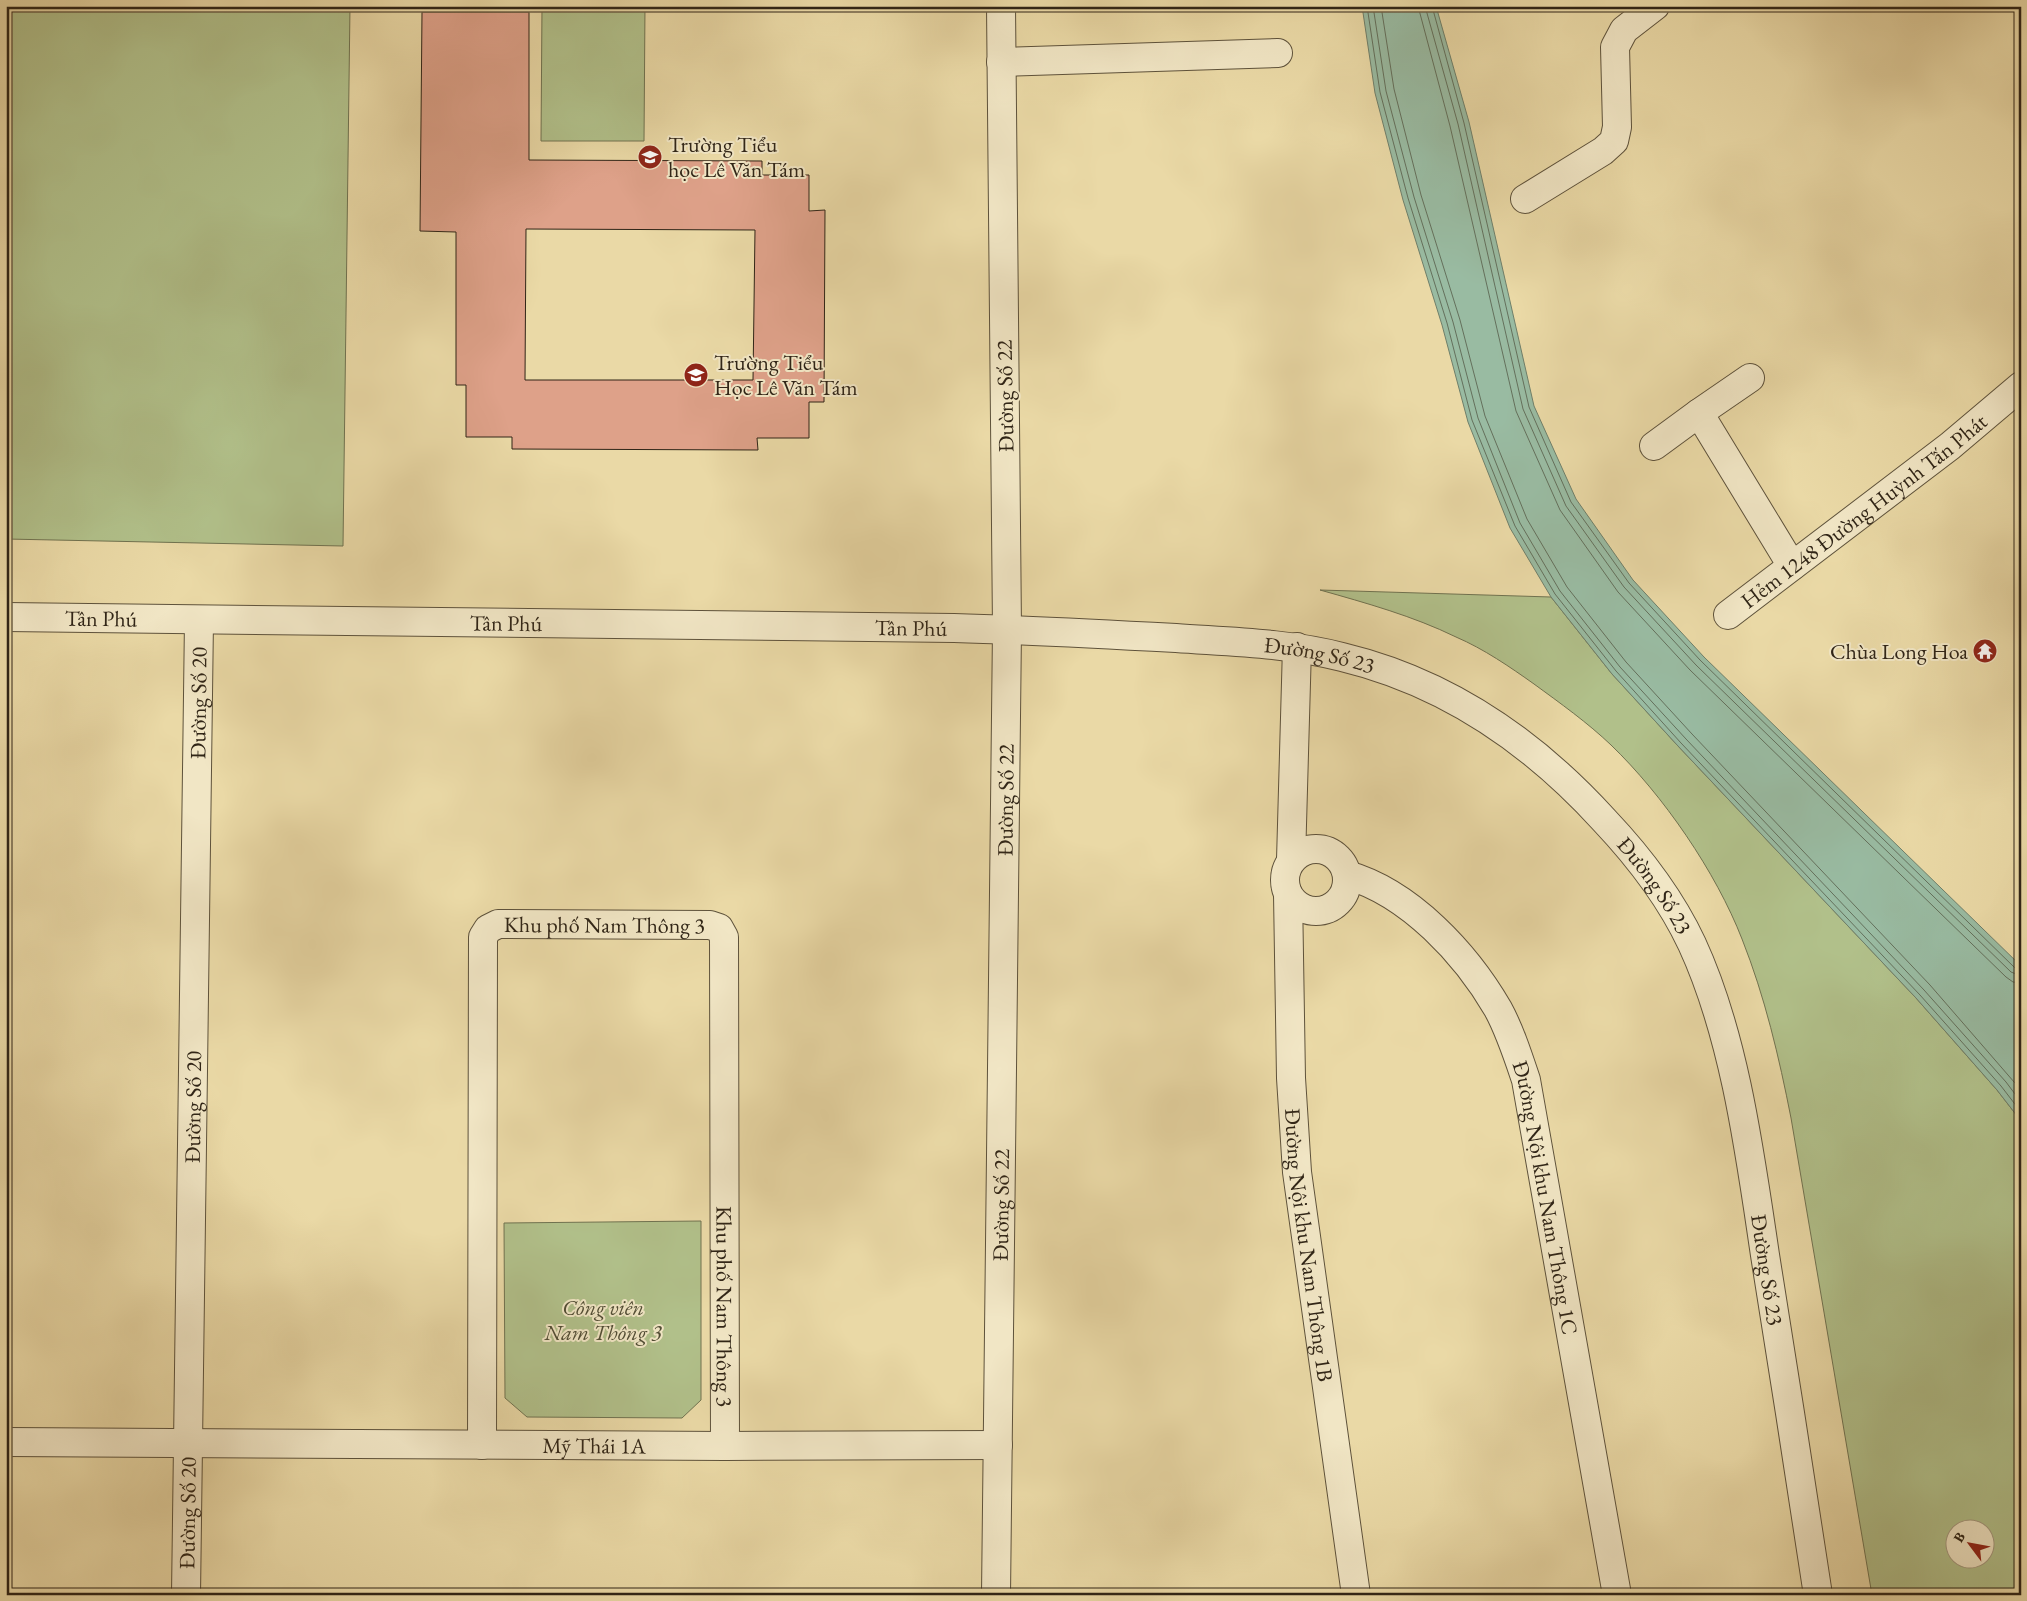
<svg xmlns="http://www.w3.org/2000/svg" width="2027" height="1601" font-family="'EB Garamond',serif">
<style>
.green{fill:#b1c08a;stroke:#707250;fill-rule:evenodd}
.water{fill:#99bba2;stroke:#6f7f6a}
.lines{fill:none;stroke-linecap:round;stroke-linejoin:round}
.shore{stroke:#64705c;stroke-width:1}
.building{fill:#dea189;stroke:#302517;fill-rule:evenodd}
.minor-casing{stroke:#5e523b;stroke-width:30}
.minor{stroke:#f1e6c5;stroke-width:28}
.labels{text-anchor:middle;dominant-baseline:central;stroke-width:4;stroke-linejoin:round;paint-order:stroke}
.poi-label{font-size:22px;fill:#302517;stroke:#f1e6c5;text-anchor:start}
.street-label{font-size:22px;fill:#302517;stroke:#f1e6c5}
.park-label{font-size:22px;font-style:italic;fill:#504c34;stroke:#f1e6c5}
</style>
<rect width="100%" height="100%" fill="#ead9a6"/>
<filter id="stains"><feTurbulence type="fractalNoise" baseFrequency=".004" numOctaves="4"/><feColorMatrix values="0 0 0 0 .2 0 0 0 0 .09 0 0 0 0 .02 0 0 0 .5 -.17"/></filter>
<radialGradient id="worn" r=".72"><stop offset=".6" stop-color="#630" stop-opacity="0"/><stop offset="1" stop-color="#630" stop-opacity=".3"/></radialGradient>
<!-- green -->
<g class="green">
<polygon points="6,6 350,6 343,546 6,539"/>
<polygon points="542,6 645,6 644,141 541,141"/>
<path d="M1320 590 1551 597 1612 674 1678 746 1916 998 1997 1090 2021 1121V1595H1872L1791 1118C1779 1057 1765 997 1742 939 1716 872 1663 795 1611 745 1588 723 1560 703 1534 684 1510 667 1484 649 1456 637 1413 616 1366 603 1320 590ZM1954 1528H1984V1558H1954Z"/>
<polygon points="701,1221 701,1400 682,1418 527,1417 505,1398 504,1223"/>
</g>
<!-- water -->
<polygon class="water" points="1362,6 1436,6 1469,122 1534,406 1576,499 1633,580 1704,657 2021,966 2021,1121 1997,1090 1916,998 1678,746 1612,674 1551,597 1510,528 1468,422 1442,325 1403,200 1375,93"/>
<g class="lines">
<!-- shore -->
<g class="shore">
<polyline points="1367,6 1380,92 1408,198 1447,323 1472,420 1515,526 1555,594 1616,671 1681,743 1920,995 2001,1086 2021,1112"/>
<polyline points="1373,6 1386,91 1414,197 1453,322 1478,418 1520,523 1560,591 1620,667 1686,739 1924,990 2006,1082 2021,1102"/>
<polyline points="1381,6 1394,89 1421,195 1460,320 1485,416 1527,519 1567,587 1626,662 1692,734 1930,985 2021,1090"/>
<polyline points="1418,6 1450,126 1516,411 1560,510 1618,592 1690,670 2006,977 2013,982 2021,983"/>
<polyline points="1425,6 1458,124 1523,409 1566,506 1624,587 1696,665 2011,972 2021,976"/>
<polyline points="1432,6 1464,123 1529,407 1571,502 1629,583 1700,660 2015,968 2021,969"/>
</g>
</g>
<!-- building -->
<path class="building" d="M422 12H529V160L762 161V175H809V211L825 210 824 402H809V438H757L758 450 512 449V437H466V385H456V232L420 231ZM526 229 755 230 753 380H525Z"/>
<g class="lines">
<defs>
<g id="minor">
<polyline points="1001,62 1278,53"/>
<polyline points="1525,199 1603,151 1614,141 1617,127 1615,47 1624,30 1655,6"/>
<polyline points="1699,413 1750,378"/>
<polyline points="1654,446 1699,413 1792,566"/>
<path id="s1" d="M1728 615 1950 446 2021 386"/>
<path id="s2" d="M6 617 954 628C1028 630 1102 634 1176 638 1232 642 1288 643 1342 657 1446 682 1533 742 1604 820 1639 857 1670 897 1692 944 1735 1037 1750 1154 1765 1255 1783 1368 1801 1482 1818 1595"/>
<circle cx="1316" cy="880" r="31"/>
<polyline points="1291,860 1297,647"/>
<path id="s3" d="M1347 875C1410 893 1466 954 1498 1009 1510 1031 1518 1056 1526 1080L1617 1595"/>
<path id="s4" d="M1288 894 1291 1078 1297 1172 1356 1595"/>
<path id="s5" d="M6 1442 725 1446 998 1445"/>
<path id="s6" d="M482 1445 483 937 488 929 498 924 710 925 719 928 724 937 725 1446"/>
<path id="s7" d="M186 1595 199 620"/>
<path id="s8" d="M996 1595 1007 629 1001 6"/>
</g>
</defs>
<!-- minor casing -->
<use href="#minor" class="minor-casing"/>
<!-- minor -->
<use href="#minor" class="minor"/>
</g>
<!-- icons -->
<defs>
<symbol id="school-disc" viewBox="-11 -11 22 22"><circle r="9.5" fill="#8f2418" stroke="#f1e6c5"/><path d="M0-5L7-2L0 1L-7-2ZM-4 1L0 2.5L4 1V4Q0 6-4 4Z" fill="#fff"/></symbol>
<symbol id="temple-disc" viewBox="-11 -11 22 22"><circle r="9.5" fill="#8f2418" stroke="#f1e6c5"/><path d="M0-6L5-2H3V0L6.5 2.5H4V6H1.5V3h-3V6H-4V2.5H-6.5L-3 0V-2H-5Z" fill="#fff"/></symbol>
</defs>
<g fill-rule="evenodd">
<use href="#school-disc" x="636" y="143" width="28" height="28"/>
<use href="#school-disc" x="682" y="361" width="28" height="28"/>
<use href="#temple-disc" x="1971" y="637" width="28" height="28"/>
</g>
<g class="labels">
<!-- poi labels -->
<g class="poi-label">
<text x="668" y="144">Trường Tiểu<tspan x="668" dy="25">học Lê Văn Tám</tspan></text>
<text x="714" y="362">Trường Tiểu<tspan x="714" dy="25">Học Lê Văn Tám</tspan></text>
<text x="1968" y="651" text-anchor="end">Chùa Long Hoa</text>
</g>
<!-- street labels -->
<g class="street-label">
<text transform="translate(1005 396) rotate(-91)">Đường Số 22</text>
<text stroke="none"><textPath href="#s1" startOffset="171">Hẻm 1248 Đường Huỳnh Tấn Phát</textPath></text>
<text stroke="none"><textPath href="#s2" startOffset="95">Tân Phú</textPath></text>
<text stroke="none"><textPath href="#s2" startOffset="500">Tân Phú</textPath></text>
<text stroke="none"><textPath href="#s2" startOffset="905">Tân Phú</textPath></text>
<text stroke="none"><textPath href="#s2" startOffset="1315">Đường Số 23</textPath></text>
<text stroke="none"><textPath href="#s7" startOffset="892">Đường Số 20</textPath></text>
<text stroke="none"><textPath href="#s8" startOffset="795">Đường Số 22</textPath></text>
<text stroke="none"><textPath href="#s2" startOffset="1734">Đường Số 23</textPath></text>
<text stroke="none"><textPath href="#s6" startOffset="635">Khu phố Nam Thông 3</textPath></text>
<text stroke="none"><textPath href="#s7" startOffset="488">Đường Số 20</textPath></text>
<text stroke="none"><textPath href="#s3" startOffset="402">Đường Nội khu Nam Thông 1C</textPath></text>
<text stroke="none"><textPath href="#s8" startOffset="390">Đường Số 22</textPath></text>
<text stroke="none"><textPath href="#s4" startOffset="352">Đường Nội khu Nam Thông 1B</textPath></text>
<text stroke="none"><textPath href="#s2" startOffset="2139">Đường Số 23</textPath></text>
<text stroke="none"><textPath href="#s6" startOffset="1130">Khu phố Nam Thông 3</textPath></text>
<text stroke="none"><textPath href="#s5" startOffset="588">Mỹ Thái 1A</textPath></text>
<text stroke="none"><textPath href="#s7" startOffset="82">Đường Số 20</textPath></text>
</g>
<!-- park labels -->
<g class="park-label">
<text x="603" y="1307">Công viên<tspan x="603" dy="25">Nam Thông 3</tspan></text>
</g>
</g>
<!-- margin -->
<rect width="2027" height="1601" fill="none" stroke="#ead9a6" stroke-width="25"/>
<rect x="8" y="8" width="2012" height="1586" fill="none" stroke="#302517" stroke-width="2.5"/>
<rect x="12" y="12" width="2002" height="1576" fill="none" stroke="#302517"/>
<!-- north arrow -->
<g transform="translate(1970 1544) rotate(302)"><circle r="24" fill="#f1e6c5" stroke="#a4997f"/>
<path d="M0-4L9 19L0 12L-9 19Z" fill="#8f2418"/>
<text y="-8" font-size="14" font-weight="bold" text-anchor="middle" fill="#302517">B</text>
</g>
<rect width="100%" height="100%" filter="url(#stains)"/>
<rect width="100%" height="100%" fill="url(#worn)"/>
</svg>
